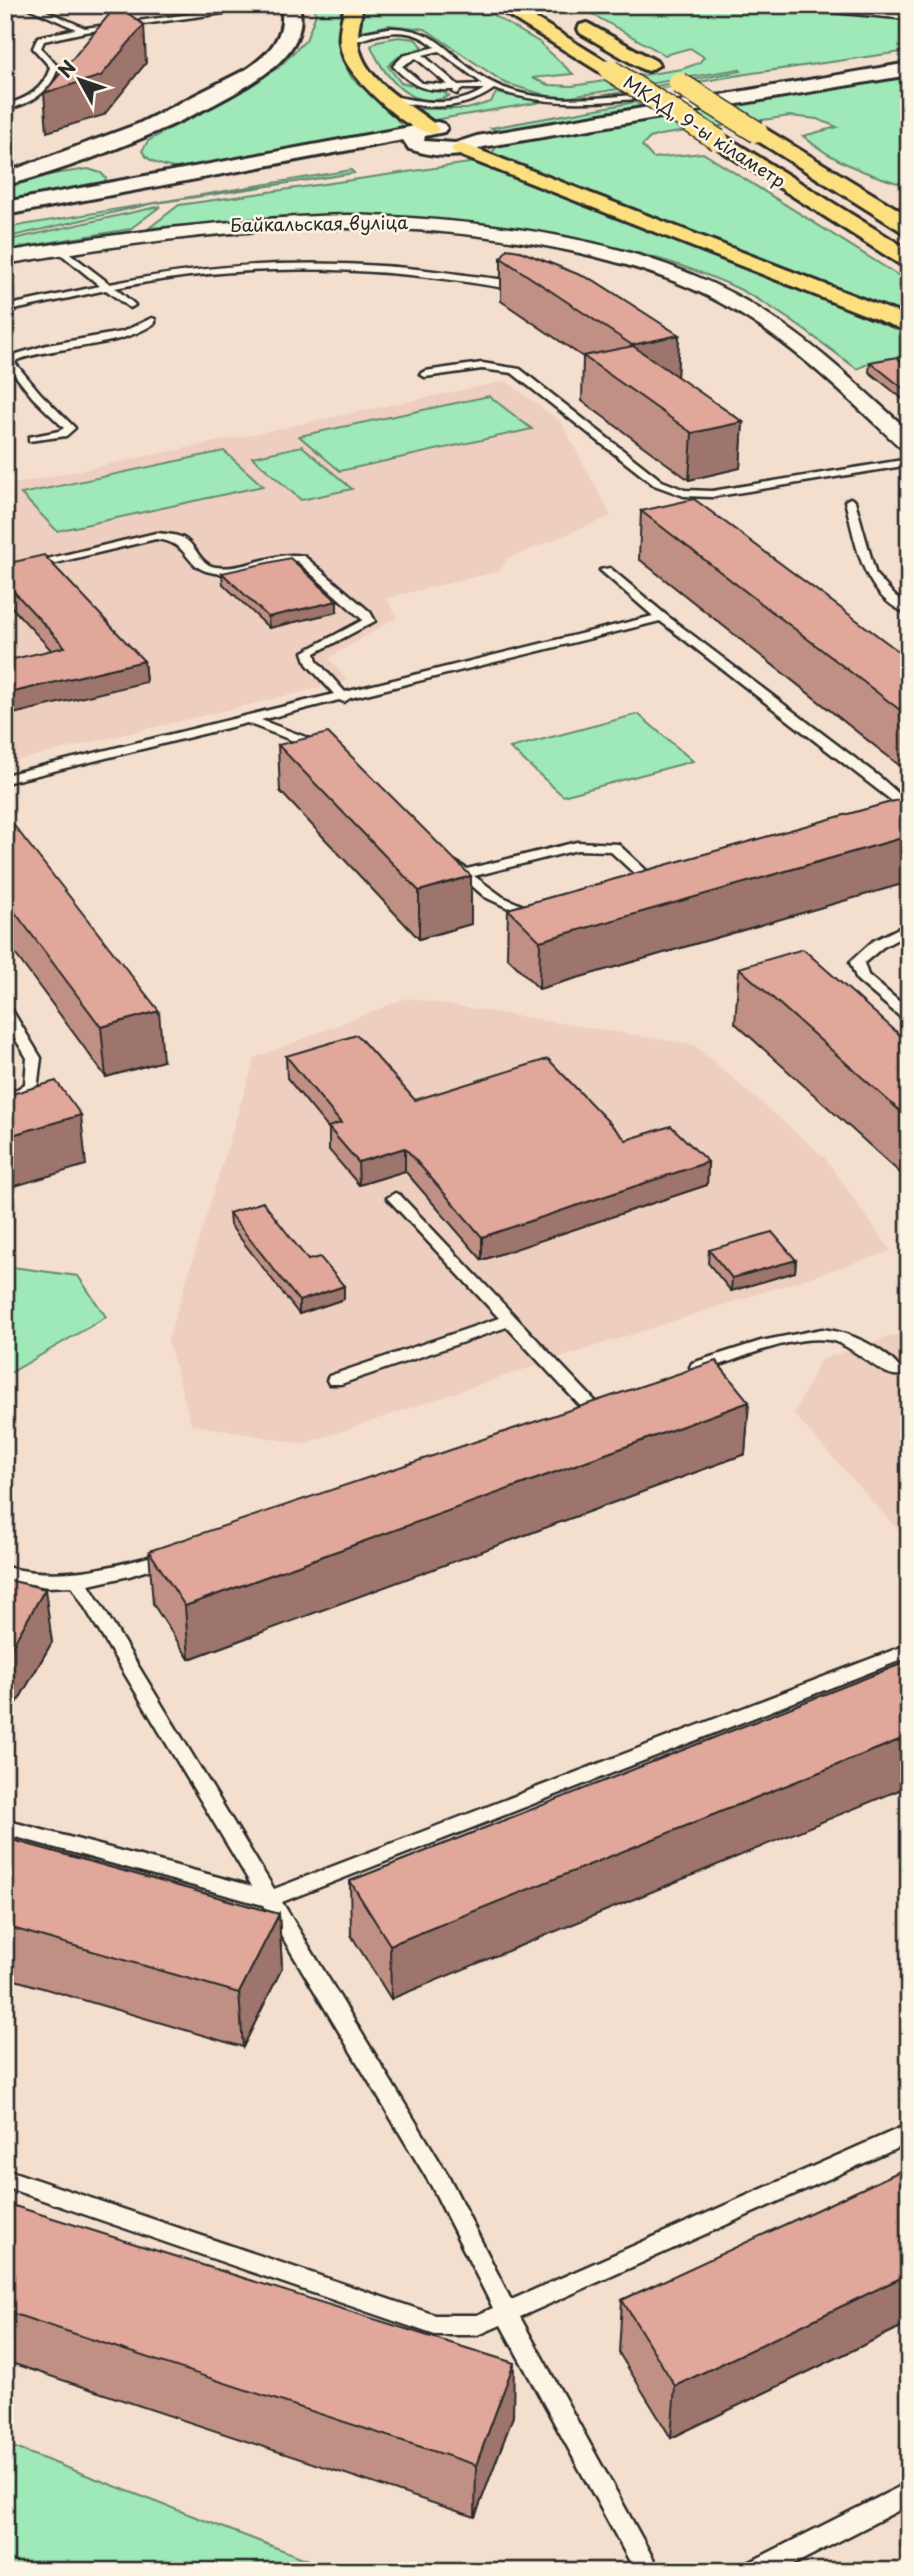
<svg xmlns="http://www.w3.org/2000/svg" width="914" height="2576" font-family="'Playpen Sans',sans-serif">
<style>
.built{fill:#eecebe}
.green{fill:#9fe8b7;stroke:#658a71;stroke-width:2}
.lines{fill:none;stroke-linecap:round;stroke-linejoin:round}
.lane-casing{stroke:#2b2b2b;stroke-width:5}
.street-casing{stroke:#2b2b2b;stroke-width:5}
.secondary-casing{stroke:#2b2b2b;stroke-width:6}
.highway-casing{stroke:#2b2b2b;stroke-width:6}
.lane{fill:#fcf5e5;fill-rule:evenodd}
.street{fill:#fcf5e5;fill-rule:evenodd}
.secondary{fill:#fcf5e5;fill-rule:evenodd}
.highway{fill:#fce080;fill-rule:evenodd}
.highway-bridge-casing{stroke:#2b2b2b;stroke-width:24;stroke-linecap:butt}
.highway-bridge{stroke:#fce080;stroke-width:21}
.wall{fill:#c19084;stroke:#2b2b2b;stroke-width:2}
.shaded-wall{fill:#9d756c;stroke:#2b2b2b;stroke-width:2}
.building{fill:#e0a79a;stroke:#2b2b2b;stroke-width:2}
.labels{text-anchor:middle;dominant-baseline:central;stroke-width:5;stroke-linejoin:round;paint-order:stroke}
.far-street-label{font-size:18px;fill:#2b2b2b;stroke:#fcf5e5}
</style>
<rect width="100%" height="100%" fill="#f4dece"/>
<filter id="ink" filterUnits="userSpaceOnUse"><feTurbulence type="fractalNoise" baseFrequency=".0143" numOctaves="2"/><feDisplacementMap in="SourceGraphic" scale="14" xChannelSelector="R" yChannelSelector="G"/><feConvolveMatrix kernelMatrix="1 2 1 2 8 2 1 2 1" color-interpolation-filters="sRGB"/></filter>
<g filter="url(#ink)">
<!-- built -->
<g class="built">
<polygon points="506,381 561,422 611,516 507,559 499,571 386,598 397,617 329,658 347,681 5,763 5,486"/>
<polygon points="407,998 694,1045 825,1158 891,1251 549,1361 303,1444 191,1424 168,1340 255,1058"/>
<polygon points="909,1333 909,1542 794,1414 820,1360 889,1337"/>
</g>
<!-- green -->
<g class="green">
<path d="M312 5H346L337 39 342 60 352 78 391 112 402 126 394 131 190 170C174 168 150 166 142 151L148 141 278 68 306 40 316 14Z"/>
<polygon points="362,5 476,5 539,42 573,74 532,78 549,85 572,86 682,69 699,63 704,57 690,48 665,55 576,5 752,5 909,17 909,51 746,74 599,99 577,100 741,71 739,69 558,99 505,83 425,29 389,25 359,32"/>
<path d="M399 37 415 39 423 47 398 57 388 66 401 83 441 91 449 96C412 113 384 76 371 46L377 41Z"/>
<path d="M909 72V186C871 176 833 162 803 136L837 127 817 119 790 116 660 135 650 138 642 146 653 158 703 153 904 279 909 283V317L490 155 499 144Z"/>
<polygon points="496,93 541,102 434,120 413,109 467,109 491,102"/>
<polygon points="635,102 641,106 499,132 491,128"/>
<path d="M476 162 909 329V355L874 361 857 369C819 341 782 311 739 289 689 265 636 251 582 240 434 209 299 215 149 228L179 205Z"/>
<polygon points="88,169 101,173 106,178 104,184 5,203 5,181"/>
<polygon points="351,170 354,173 150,204 5,238 5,228"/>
<polygon points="161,206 130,229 5,250 5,241"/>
<polygon points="489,396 532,429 340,471 299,436"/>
<polygon points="302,446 352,489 301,500 252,457"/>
<polygon points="224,451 263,486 57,531 21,494"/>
<polygon points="638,714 693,761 563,796 510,748"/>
<polygon points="5,1266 78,1276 106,1317 5,1376"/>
<polygon points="5,2444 337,2571 5,2571"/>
</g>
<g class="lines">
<defs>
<g id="lane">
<path d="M22 5H33L85 28 258 5H282L85 32 44 41 41 48 58 67C51 93 30 104 5 110V105C26 99 44 90 50 67L33 48 38 37 76 29Z"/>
<path d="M389 28C443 28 449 60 491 82 539 107 599 98 651 93L655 95C647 100 634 99 623 100 579 104 537 104 494 89 460 113 423 108 385 99L384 97 388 95C420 102 455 109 484 89H462L457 94 453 92 454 90C424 91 414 88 393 66L403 56 435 47C409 23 378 33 349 44L345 42 366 32ZM439 51 483 84 458 85 423 55ZM416 58 448 85 422 83 402 66Z"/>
<path d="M59 245 110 284C228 260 345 257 465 275 483 278 512 278 527 288L522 291C385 266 252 260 115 288L133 303 135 305 130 308 106 290 5 312V306L100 286 56 250 54 248Z"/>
<path d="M152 318 155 319V323C115 350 61 344 17 360L15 363 41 394 75 428 66 436 29 441V437L59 431 64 428 33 398 7 365 10 356 47 345 122 332Z"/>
<polygon points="482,363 520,369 662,481 685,490 712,491 909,459 909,465 712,497 684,496 654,485 512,373 482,369 425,377 420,374 425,371"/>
<path d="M850 498 855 501 876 575 895 596 909 605V614C862 597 856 542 845 501Z"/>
<path d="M156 533C165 534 175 534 183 538 197 545 199 565 216 567 246 571 274 550 304 556L370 612 375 621 315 653 317 661 345 692 653 616 600 570 610 568 666 615 881 778 909 803V814L660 621 350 698 344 702 339 700 261 720 321 743 323 746 317 750 247 723 5 783V775L334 694 307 664 303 652 363 620 297 561C268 558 240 580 210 572 183 566 191 543 156 539L5 575V569Z"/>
<polygon points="577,842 618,844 662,885 655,889 650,888 610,851 577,850 474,876 503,897 535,911 537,914 530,918 485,897 449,866 456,862 467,869"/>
<polygon points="909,923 909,933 883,947 864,963 868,975 909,1010 909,1021 904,1020 857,980 850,962 873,941"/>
<polygon points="5,1006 12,1010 41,1058 37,1089 5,1108 5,1097 25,1084 27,1058 5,1022"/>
<polygon points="395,1193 400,1195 596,1402 598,1406 596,1410 584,1410 507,1327 341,1384 329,1384 327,1380 329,1376 499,1318 390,1201 387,1198"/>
<path d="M822 1329C850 1332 885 1348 902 1371L900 1375C882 1379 852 1343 829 1340 789 1334 736 1362 698 1372L690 1367 692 1363 761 1341Z"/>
<path d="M170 1551 176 1553 179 1557 176 1561 129 1576 89 1585 274 1889 909 1644V1657L282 1902 448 2175 511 2300 909 2124V2143L520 2317 660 2571H635L501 2325 478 2335H435L5 2187V2169L435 2315H477L493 2308 432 2187 263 1905 5 1834V1820L252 1886 72 1586 47 1587 5 1579V1567C64 1581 113 1567 170 1551Z"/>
<polygon points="909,2482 909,2505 781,2571 744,2571 748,2563"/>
</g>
<g id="street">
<polygon points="801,5 865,5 909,9 909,19 809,10"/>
<path d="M348 215C486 220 647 236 766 313 818 346 863 390 909 431V450L901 448C847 398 794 344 730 308 671 274 602 256 535 244 352 212 187 233 5 264V252C119 233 232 218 348 215Z"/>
</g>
<g id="secondary">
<path d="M281 5H299C304 26 297 44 282 59 242 103 66 173 5 185V173L138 124 247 69C270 53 287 35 281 5Z"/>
<path d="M909 63V75L483 147C459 160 434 157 409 149L403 140 5 215V202L437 122 444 124 447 128 444 132 425 136 424 141 455 143 477 136Z"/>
</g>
<g id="highway">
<path d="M345 5H363C361 16 358 27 358 38 359 79 408 102 436 125L439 129 436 133C413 139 353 80 344 58 336 40 341 24 345 5Z"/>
<polygon points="491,5 514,5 620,70 610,76 603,74"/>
<polygon points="587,23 656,61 659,65 649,71 642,69 580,33 578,29 580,25"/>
<polygon points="757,126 764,128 909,216 909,233 901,231 750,136 747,132 750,128"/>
<polygon points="718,134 725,136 909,250 909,267 901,265 711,144 708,140 711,136"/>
<polygon points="461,143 909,317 909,332 454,153 451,149 454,145"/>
</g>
</defs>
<!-- lane casing -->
<use href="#lane" class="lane-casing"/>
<!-- street casing -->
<use href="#street" class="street-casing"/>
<!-- secondary casing -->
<use href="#secondary" class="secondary-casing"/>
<!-- highway casing -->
<use href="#highway" class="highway-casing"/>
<!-- lane -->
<use href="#lane" class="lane"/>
<!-- street -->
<use href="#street" class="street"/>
<!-- secondary -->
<use href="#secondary" class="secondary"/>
<!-- highway -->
<use href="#highway" class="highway"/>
<defs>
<g id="highway-bridge">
<polyline points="610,70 718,140"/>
<polyline points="679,83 757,132"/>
</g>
</defs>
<!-- highway-bridge casing -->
<use href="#highway-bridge" class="highway-bridge-casing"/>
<!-- highway-bridge -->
<use href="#highway-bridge" class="highway-bridge"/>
</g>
<!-- wall -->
<g class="wall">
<polygon points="501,258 679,335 677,377 743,422 740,468 689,480 582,401 583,357 501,301"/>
<polygon points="900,361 909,366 909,404 869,372 870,362"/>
<polygon points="641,511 909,659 909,773 639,559"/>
<polygon points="5,564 144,661 146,682 51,650 5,600"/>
<polygon points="222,573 337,612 269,628 223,584"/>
<polygon points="278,745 471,876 471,924 419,939 280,791"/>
<polygon points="909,797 909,882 539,989 507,957 508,909"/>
<polygon points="5,814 163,1061 106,1077 5,940"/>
<polygon points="739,968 909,1043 909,1181 735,1023"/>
<polygon points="286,1056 415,1100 626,1140 708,1162 707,1185 482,1260 405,1171 359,1185 329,1150 329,1129 287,1078"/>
<polygon points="229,1213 308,1260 344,1286 344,1299 299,1314 230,1225"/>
<polygon points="709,1250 796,1260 795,1272 731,1291 708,1263"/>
<polygon points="749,1402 745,1454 189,1659 153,1604 149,1551"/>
<polygon points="5,1579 52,1642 14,1708 5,1706"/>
<polygon points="909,1661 391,1999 351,1935 350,1881"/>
<polygon points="5,1838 279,1914 282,1968 243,2047 5,1977"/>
<polygon points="909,2167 909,2323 671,2438 619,2353 622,2300"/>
<polygon points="5,2203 513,2416 475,2517 5,2361"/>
</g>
<!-- shaded-wall -->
<g class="shaded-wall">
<polygon points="144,25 146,63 104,115 47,132 44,93"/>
<polygon points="679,335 677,380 631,389 632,345"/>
<polygon points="743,422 740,468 689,480 692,433"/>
<polygon points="337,601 337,612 269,628 268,617"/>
<polygon points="144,661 146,682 5,716 5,694"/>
<polygon points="909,836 909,882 539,989 540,941"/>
<polygon points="471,876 471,924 419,939 419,891"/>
<polygon points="159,1011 163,1061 106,1077 101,1027"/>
<polygon points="81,1115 86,1165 5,1189 5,1137"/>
<polygon points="405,1148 405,1171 359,1185 358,1162"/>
<polygon points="708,1162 707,1185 482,1260 482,1237"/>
<polygon points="796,1260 795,1272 731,1291 732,1278"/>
<polygon points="344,1286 344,1299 299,1314 299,1301"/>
<polygon points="749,1402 745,1454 189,1659 185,1606"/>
<polygon points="45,1589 52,1642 14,1708 7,1655"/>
<polygon points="909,1736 909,1786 391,1999 390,1945"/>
<polygon points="279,1914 282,1968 243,2047 239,1993"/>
<polygon points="909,2274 909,2323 671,2438 675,2386"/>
<polygon points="514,2363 513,2416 475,2517 476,2465"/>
</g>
<!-- building -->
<g class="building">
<polygon points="117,5 144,25 101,76 44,93"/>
<polygon points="507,249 520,251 595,281 679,335 632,345 501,258"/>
<polygon points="633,346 743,422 692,433 583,356"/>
<polygon points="898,357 900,361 909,366 909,393 870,362"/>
<polygon points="694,499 909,659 909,717 641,511"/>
<polygon points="44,555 144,661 5,694 5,661 65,647 5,582 5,564"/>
<polygon points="290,558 337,601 268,617 222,573"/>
<polygon points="328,733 471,876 419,891 278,745"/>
<polygon points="909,797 909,836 540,941 508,909"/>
<polygon points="5,814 159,1011 101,1027 5,899"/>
<polygon points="803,949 909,1043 909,1119 739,968"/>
<polygon points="357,1035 415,1100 548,1059 626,1140 671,1126 708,1162 482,1237 405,1148 358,1162 328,1127 341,1123 286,1056"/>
<polygon points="56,1081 81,1115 5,1137 5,1096"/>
<polygon points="263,1202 308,1260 320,1257 344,1286 299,1301 229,1213"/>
<polygon points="772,1232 796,1260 732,1278 709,1250"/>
<polygon points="716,1361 749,1402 185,1606 149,1551"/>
<polygon points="5,1579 45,1589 7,1655 5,1654"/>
<polygon points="909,1661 909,1736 390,1945 350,1881"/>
<polygon points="5,1838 279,1914 239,1993 5,1926"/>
<polygon points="909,2167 909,2274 675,2386 622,2300"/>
<polygon points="5,2203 514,2363 476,2465 5,2311"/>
</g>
</g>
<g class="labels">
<!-- far-street labels -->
<g class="far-street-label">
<text transform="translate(705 131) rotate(33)">МКАД, 9-ы кіламетр</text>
<text transform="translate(319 223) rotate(-1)">Байкальская вуліца</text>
</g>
</g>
<!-- margin -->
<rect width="914" height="2576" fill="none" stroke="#fcf5e5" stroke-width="28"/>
<rect x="14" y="14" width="886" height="2548" fill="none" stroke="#2b2b2b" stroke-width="2.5" filter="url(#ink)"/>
<!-- north arrow -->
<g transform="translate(80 80) rotate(310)" stroke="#fcf5e5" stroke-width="5" paint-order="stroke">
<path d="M0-5L12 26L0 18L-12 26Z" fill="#2b2b2b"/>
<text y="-10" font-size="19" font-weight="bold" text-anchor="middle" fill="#2b2b2b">N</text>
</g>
</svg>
